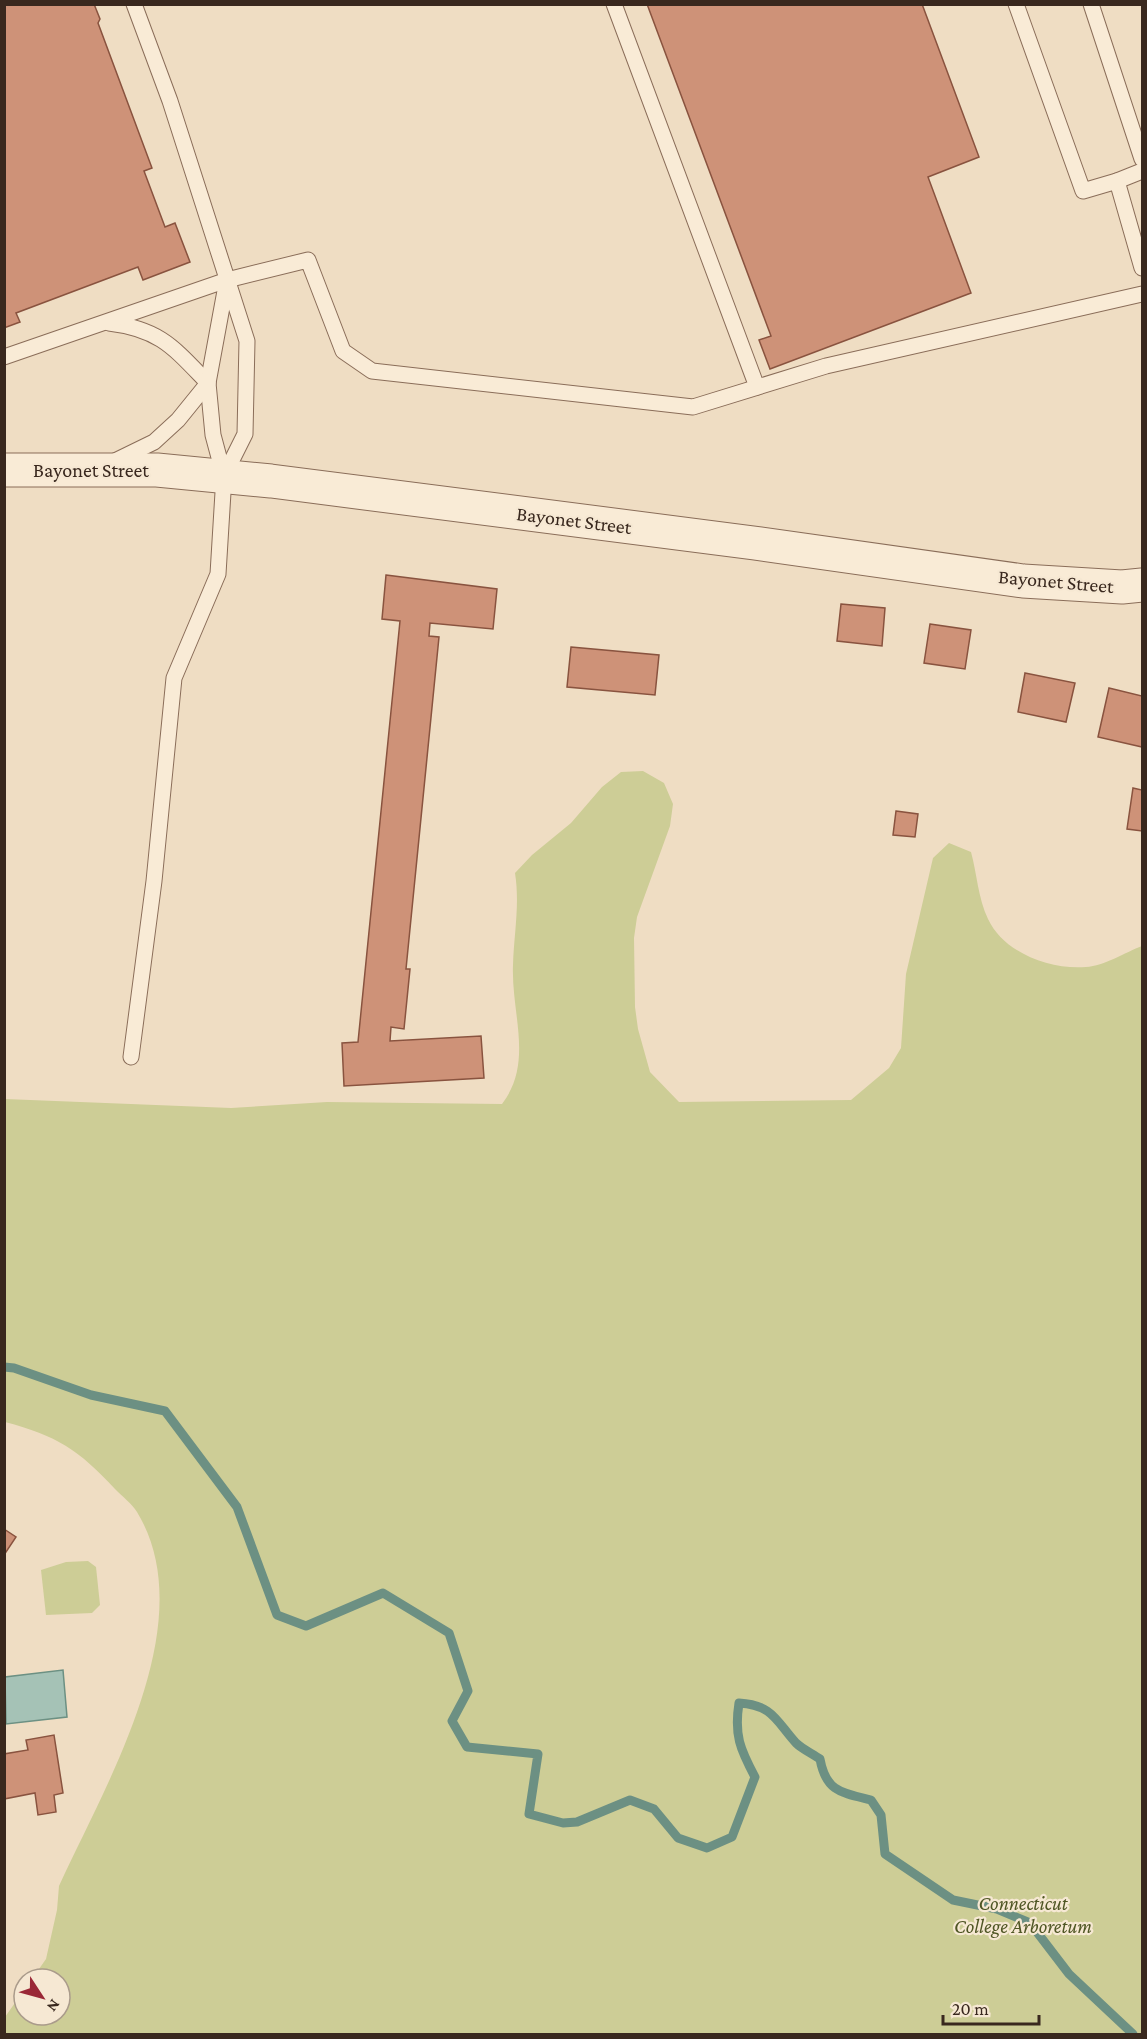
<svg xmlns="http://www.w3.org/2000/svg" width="1147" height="2039" font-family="'Crimson Pro',serif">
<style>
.green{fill:#cdcd96}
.water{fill:#a5c2b6;stroke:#6c9083;stroke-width:1.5}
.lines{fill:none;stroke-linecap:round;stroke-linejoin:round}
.stream{stroke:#6c9083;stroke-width:9}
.building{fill:#ce9278;stroke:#89533f;stroke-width:1.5}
.service-casing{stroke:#8a6d59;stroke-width:17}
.tertiary-casing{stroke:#8a6d59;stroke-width:35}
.service{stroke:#f9ebd6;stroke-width:15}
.tertiary{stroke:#f9ebd6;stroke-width:33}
.labels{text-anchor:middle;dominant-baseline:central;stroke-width:4.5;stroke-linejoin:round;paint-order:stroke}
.street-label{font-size:20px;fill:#39281e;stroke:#f6e8d3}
.park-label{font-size:20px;font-style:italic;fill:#4f5624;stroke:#f6e8d3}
</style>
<rect width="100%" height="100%" fill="#efddc3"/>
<!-- green -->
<g class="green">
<path d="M643 771 664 783 673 804 670 826 637 917 634 938 635 1007 638 1029 650 1072 679 1102 851 1100 889 1068 901 1048 906 974 933 858 949 843 971 852C977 874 978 898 988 919 1004 953 1050 970 1086 967 1104 966 1126 952 1142 946V2034H5V2017L24 1990V2015H60V1979H32L46 1959 57 1910 59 1886C105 1785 204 1622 137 1512 132 1504 122 1496 115 1489 78 1449 57 1436 5 1422V1099L231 1108 327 1102 502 1104C534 1062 511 1014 513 965 514 934 520 904 515 873L532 855 571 823 602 787 621 772Z"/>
<polygon points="88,1561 96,1567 100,1605 92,1613 46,1615 41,1570 66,1562"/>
</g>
<!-- water -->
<polygon class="water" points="63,1670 67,1717 6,1724 5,1677"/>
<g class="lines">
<!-- stream -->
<path class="stream" d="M4 1367 14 1368 91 1395 165 1411 237 1507 277 1615 306 1626 383 1593 449 1633 468 1691 452 1721 467 1747 538 1754 529 1814 563 1823 577 1822 630 1800 654 1809 678 1838 707 1848 732 1837 755 1777C740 1749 734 1735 739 1703 773 1705 776 1721 796 1743 802 1749 813 1754 820 1759 826 1792 842 1793 871 1800L881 1815 885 1854 953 1900 997 1909 1030 1923 1069 1974 1133 2034"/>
</g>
<!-- building -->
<g class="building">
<polygon points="4,4 94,4 100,19 98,23 152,168 144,171 165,227 175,223 190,262 143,280 138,267 16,313 20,322 4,328"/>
<polygon points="647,4 922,4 979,157 928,177 971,293 770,369 759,340 771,336"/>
<polygon points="386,575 497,589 493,629 430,623 429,636 439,637 406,969 410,969 404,1029 391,1027 390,1041 481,1036 484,1078 344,1086 342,1043 358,1042 400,621 382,619"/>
<polygon points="841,604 885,608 882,646 837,641"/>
<polygon points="930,624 971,630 965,669 924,663"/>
<polygon points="571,647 659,655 655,695 567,687"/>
<polygon points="1025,673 1075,683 1066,722 1018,712"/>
<polygon points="1109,688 1142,696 1142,747 1098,737"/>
<polygon points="1133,788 1142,790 1142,831 1127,829"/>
<polygon points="896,811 918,814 915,837 893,835"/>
<polygon points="4,1529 16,1537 4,1555"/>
<polygon points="54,1735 63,1793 54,1795 56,1812 38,1815 35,1793 4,1799 4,1754 28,1750 26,1740"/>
</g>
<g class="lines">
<defs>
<g id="service">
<polyline points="134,4 170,101 247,341 245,434 224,476"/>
<polyline points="614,4 757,387"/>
<polyline points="1016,4 1083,191 1117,181"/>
<polyline points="1091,4 1142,159"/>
<polyline points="1142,171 1117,181 1142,268"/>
<path d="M109 323C160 329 174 348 208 383"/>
<polyline points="4,357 227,280 308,260 343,351 372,371 693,407 826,366 1142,294"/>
<polyline points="113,462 154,442 178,420 208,383"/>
<polyline points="131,1057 154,881 174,678 218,574 224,476 213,435 208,383 227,280"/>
</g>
<polyline id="tertiary" points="4,470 157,470 271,481 754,543 1023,581 1122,587 1142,585"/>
</defs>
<!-- service casing -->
<use href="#service" class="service-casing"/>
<!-- tertiary casing -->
<use href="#tertiary" class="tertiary-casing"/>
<!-- service -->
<use href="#service" class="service"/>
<!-- tertiary -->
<use href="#tertiary" class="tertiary"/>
</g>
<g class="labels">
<!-- street labels -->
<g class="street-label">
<text x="91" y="470">Bayonet Street</text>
<text transform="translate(574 520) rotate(7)">Bayonet Street</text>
<text transform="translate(1056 581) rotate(5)">Bayonet Street</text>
</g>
<!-- park labels -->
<g class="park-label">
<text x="1023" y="1903">Connecticut<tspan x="1023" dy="23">College Arboretum</tspan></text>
</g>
</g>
<!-- border -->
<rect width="1147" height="2039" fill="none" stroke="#39281e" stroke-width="12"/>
<!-- north arrow -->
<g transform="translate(42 1997) rotate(126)"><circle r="28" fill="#f6e8d3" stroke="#aa9b8b" stroke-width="1.5"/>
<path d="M0-4.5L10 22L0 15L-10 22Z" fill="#9a2836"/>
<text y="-9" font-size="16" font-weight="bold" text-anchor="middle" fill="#39281e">N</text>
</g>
<!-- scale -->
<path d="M943 2015v9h96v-9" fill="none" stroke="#39281e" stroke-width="3"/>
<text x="952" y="2015" font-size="18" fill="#39281e" stroke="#f6e8d3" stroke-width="4.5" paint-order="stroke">20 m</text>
</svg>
